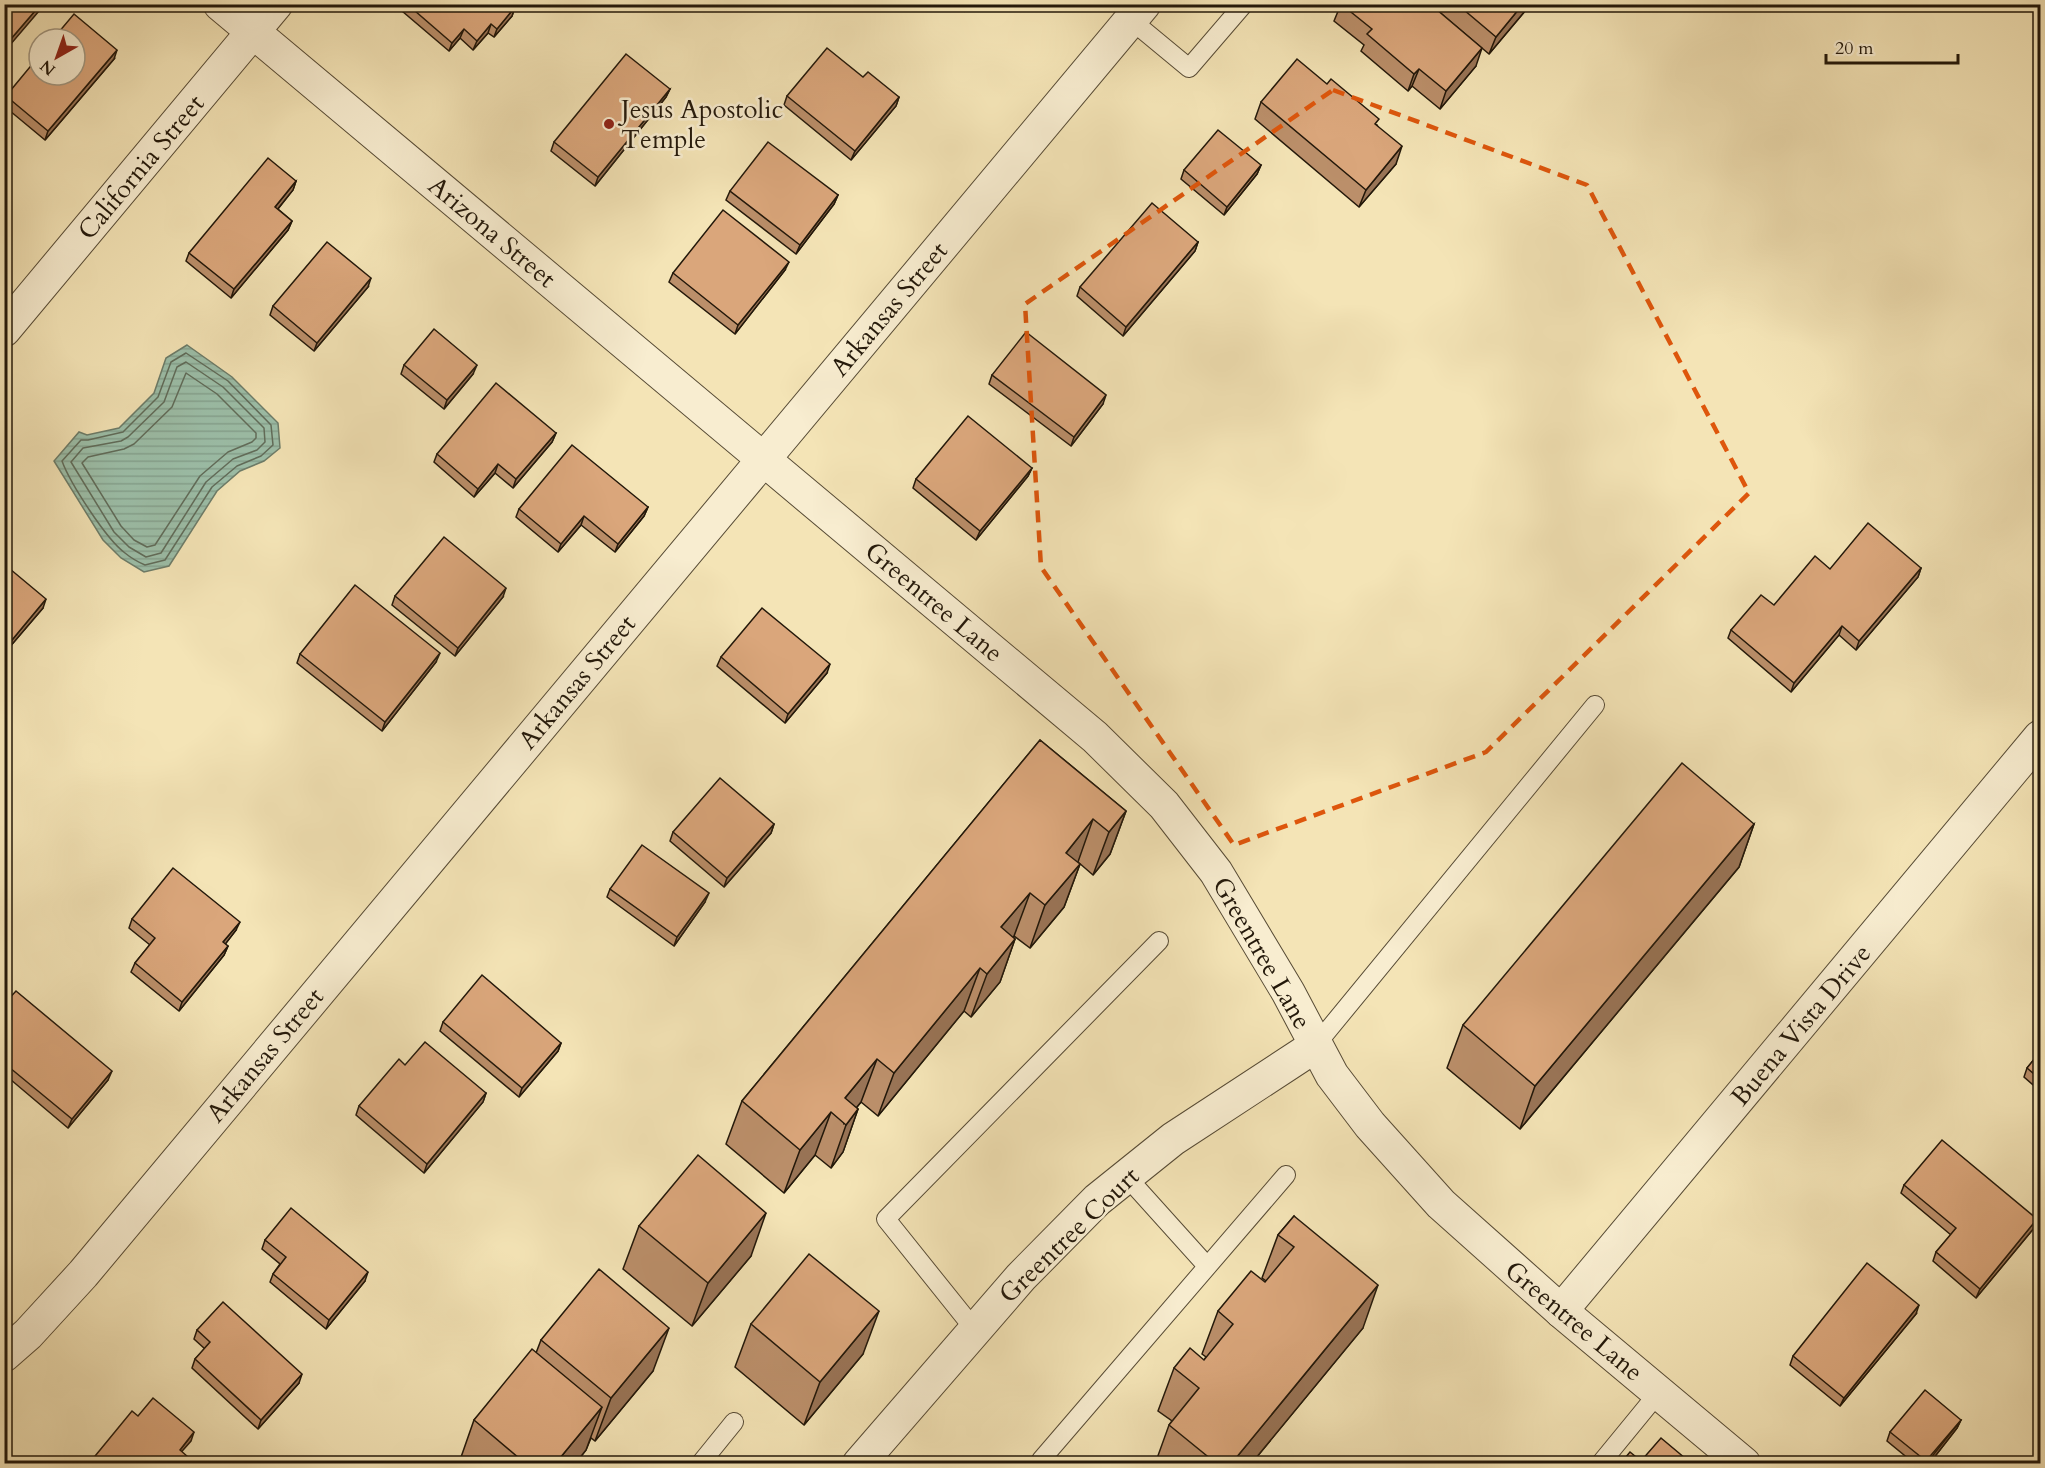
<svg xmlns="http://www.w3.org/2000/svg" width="2045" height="1468" font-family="Cardo,serif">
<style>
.water{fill:url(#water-rules);stroke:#6c7c69;stroke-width:1.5}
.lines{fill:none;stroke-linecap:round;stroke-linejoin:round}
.shore{stroke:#606c5a;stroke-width:1.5}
.service-casing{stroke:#574b35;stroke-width:20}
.minor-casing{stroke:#574b35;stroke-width:35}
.tertiary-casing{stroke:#574b35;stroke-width:35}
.service{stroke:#f8edd0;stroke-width:18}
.minor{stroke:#f8edd0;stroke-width:33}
.tertiary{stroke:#f8edd0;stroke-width:33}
.wall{fill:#bb8f6a;stroke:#23180a;stroke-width:1.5}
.shaded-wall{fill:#997456;stroke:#23180a;stroke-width:1.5}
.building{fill:#daa67b;stroke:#23180a;stroke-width:1.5}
.marked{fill:none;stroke:#de560c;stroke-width:4.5;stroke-dasharray:12 8;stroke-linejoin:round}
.poi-dot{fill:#8f2418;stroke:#f8edd0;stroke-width:2}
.labels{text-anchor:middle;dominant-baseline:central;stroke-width:5;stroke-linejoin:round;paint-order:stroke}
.poi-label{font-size:26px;fill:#23180a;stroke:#f8edd0;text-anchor:start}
.street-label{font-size:26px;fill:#23180a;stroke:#f8edd0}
</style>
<defs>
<pattern id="water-rules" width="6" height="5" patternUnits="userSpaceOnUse" patternTransform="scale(1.5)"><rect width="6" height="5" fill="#9cbfa9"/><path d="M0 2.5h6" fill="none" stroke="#86a390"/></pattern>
</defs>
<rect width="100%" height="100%" fill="#f4e4b6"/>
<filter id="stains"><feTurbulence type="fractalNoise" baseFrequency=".00333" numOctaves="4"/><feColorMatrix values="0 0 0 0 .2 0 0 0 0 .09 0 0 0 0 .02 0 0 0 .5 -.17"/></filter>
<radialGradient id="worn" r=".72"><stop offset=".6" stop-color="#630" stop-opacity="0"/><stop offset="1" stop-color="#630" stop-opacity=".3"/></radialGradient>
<!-- water -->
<polygon class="water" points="187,345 232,377 278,423 280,448 264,461 240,471 217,491 169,566 144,572 121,558 103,540 54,461 79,432 87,435 119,428 154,393 166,358"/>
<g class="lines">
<!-- shore -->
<g class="shore">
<path d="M186 353 228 381 271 425 273 445 261 456 237 466 212 487 165 560 145 565C138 562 131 558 125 553 106 539 70 483 62 461L81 440H88L123 432 158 397 171 362Z"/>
<polygon points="186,362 223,387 264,428 265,442 257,450 233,459 206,482 161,553 146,557 129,547 114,532 71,462 83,448 121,441 128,437 164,402 177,367"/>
<polygon points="186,373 217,394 256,433 256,438 252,442 228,452 200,476 155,545 147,547 134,540 121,526 82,463 88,457 124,449 134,444 172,407"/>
</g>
<defs>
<g id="service">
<polyline points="1131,20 1189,68 1244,4"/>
<polyline points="1315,1046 1595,705"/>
<polyline points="1126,1176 1207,1266"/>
<polyline points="975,1330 886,1219 1159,941"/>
<polyline points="1041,1460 1286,1175"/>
<polyline points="700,1464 734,1422"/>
<polyline points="1600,1464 1659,1392"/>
</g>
<g id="minor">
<polyline points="220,4 1095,737 1164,805 1216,872 1288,992 1332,1075 1370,1125 1441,1204 1561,1311 1744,1464"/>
<polyline points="1561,1311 2040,737"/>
<polyline points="4,1355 28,1334 83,1274 1144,4"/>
<polyline points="859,1464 1021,1277 1097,1200 1173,1139 1315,1046"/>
</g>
<polyline id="tertiary" points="4,330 276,4"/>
</defs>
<!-- service casing -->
<use href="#service" class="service-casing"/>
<!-- minor casing -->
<use href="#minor" class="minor-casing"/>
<!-- tertiary casing -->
<use href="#tertiary" class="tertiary-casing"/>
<!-- service -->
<use href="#service" class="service"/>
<!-- minor -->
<use href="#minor" class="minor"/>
<!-- tertiary -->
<use href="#tertiary" class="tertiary"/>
</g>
<!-- wall -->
<g class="wall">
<polygon points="404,4 513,4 515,7 512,16 494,37 488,33 473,50 460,38 449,51 402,11"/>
<polygon points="956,4 968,4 964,11"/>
<polygon points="1341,4 1476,66 1440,109 1412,86 1408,91 1361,51 1364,45 1334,21"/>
<polygon points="1430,4 1528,4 1525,11 1489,54"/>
<polygon points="2029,4 2040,4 2040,13"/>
<polygon points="114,59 45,140 4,106 4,99 6,96"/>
<polygon points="863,77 899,97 896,106 851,160 784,105 787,96"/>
<polygon points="670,89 666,97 595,186 551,151 554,142"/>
<polygon points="1261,102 1377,125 1396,164 1359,207 1255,119"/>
<polygon points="1261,165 1257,174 1224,215 1181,179 1184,170"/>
<polygon points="296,181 293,190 278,209 292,221 288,230 231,298 186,261 189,253"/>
<polygon points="730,191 838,195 834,204 796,254 726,200"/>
<polygon points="1198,242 1195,251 1123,336 1077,296 1080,287"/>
<polygon points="785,270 735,334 669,282 673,273"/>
<polygon points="368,287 314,351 270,315 273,306"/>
<polygon points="404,365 473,374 444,409 401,374"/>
<polygon points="992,375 1103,404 1071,446 989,384"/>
<polygon points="556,433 552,442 513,488 495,473 474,497 434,462 437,454"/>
<polygon points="1032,468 1028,476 976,540 913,488 916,479"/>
<polygon points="648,507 644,516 615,552 581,525 558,552 516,517 519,509"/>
<polygon points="4,564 43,608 8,649 4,645"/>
<polygon points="1921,568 1918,577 1856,650 1839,635 1791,692 1728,638 1731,630 1774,605 1830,569"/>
<polygon points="395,596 503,597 455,656 392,605"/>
<polygon points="300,654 436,662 382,731 297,663"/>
<polygon points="721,657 827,673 785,723 717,666"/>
<polygon points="1040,740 1126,811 1110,854 1093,875 1078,862 1080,864 1064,907 1030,948 1014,936 1013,937 1015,939 1000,982 971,1017 964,1011 878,1116 861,1102 856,1108 858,1109 843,1152 831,1168 815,1155 784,1193 726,1144 742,1101"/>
<polygon points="774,824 771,833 724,887 670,841 673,832"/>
<polygon points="1754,824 1739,867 1520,1129 1447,1068 1463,1025"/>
<polygon points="610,889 705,902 674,946 607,897"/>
<polygon points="132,919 236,930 225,944 228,946 224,955 179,1011 131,972 135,963 150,945 129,928"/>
<polygon points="4,1004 108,1080 68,1128 4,1074"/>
<polygon points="443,1022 561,1043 558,1051 519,1097 440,1031"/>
<polygon points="2040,1052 2040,1091 2024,1077 2027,1068"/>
<polygon points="405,1065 486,1093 483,1102 424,1173 356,1115 359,1106"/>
<polygon points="1904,1185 2034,1228 1976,1298 1933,1261 1936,1252 1951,1235 1901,1193"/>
<polygon points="1294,1216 1363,1328 1251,1464 1155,1464 1169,1425 1172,1421 1158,1411 1174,1368 1204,1360 1206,1357 1202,1354 1218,1311 1266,1281 1262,1278 1278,1235"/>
<polygon points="639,1226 751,1256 692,1326 623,1269"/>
<polygon points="265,1240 365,1281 326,1329 270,1282 273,1274 280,1264 262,1249"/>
<polygon points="1916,1314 1840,1406 1790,1365 1793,1356"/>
<polygon points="751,1324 863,1354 804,1425 735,1367"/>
<polygon points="197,1330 299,1383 258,1429 192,1368 195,1359 205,1349 194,1339"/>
<polygon points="541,1340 653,1371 595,1441 591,1438 586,1450 575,1464 459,1464 459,1463 474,1420 536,1353"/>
<polygon points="1961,1420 1957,1428 1929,1464 1915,1464 1887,1441 1890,1432"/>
</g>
<!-- shaded-wall -->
<g class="shaded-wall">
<polygon points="41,4 45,4 4,52 4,47"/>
<polygon points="1523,4 1528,4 1525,11 1489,54 1496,37"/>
<polygon points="515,7 512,16 494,37 497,29"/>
<polygon points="491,24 488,33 473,50 477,41"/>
<polygon points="464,29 460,38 449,51 452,43"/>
<polygon points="1482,48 1476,66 1440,109 1446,91"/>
<polygon points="117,50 114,59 45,140 48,131"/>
<polygon points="1419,69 1412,86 1408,91 1414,74"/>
<polygon points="670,89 666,97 595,186 598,177"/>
<polygon points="899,97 896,106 851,160 855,151"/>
<polygon points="1402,146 1396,164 1359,207 1366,190"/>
<polygon points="1261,165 1257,174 1224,215 1227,207"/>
<polygon points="296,181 293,190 272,216 275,207"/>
<polygon points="838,195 834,204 796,254 800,245"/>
<polygon points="292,221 288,230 231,298 234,289"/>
<polygon points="1198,242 1195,251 1123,336 1126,327"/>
<polygon points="789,262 785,270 735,334 738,325"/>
<polygon points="371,278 368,287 314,351 317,343"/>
<polygon points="477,365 473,374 444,409 447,400"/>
<polygon points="1106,395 1103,404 1071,446 1074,437"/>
<polygon points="556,433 552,442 513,488 516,479"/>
<polygon points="498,464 495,473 474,497 478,489"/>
<polygon points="1032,468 1028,476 976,540 980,531"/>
<polygon points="648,507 644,516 615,552 618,544"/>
<polygon points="584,516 581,525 558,552 561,544"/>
<polygon points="1921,568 1918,577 1856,650 1859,641"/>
<polygon points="506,588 503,597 455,656 458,648"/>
<polygon points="46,599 43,608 8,649 12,640"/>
<polygon points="1842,626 1839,635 1791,692 1794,683"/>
<polygon points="440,653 436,662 382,731 385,722"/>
<polygon points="830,664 827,673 785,723 788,714"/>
<polygon points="1126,811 1110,854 1093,875 1109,832"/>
<polygon points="1093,819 1078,862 1050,896 1066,853"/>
<polygon points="774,824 771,833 724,887 727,878"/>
<polygon points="1754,824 1739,867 1520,1129 1535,1086"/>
<polygon points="1080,864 1064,907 1030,948 1045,905"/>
<polygon points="709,893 705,902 674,946 677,937"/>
<polygon points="1030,893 1014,936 986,970 1001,927"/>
<polygon points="240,922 236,930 220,951 223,942"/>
<polygon points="1015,939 1000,982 971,1017 987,974"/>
<polygon points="228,946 224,955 179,1011 182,1002"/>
<polygon points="980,968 964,1011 878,1116 894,1073"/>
<polygon points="561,1043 558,1051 519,1097 522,1088"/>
<polygon points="877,1059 861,1102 844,1123 845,1098"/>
<polygon points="112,1071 108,1080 68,1128 72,1119"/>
<polygon points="486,1093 483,1102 424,1173 427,1164"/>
<polygon points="858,1109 843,1152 831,1168 846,1125"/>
<polygon points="831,1112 815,1155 784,1193 800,1150"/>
<polygon points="766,1213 751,1256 692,1326 708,1283"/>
<polygon points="2037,1219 2034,1228 1976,1298 1980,1289"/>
<polygon points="368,1272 365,1281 326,1329 329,1320"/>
<polygon points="1378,1285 1363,1328 1251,1464 1231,1464"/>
<polygon points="1919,1305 1916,1314 1840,1406 1844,1398"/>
<polygon points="879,1311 863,1354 804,1425 820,1382"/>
<polygon points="669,1328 653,1371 595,1441 611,1398"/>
<polygon points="302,1374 299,1383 258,1429 261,1420"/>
<polygon points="602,1407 586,1450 575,1464 555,1464"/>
<polygon points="1961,1420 1957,1428 1929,1464 1926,1464"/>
<polygon points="194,1432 191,1441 176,1458 180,1450"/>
</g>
<!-- building -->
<g class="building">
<polygon points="4,4 41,4 4,47"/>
<polygon points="407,4 513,4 515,7 497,29 491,24 477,41 464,29 452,43"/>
<polygon points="1341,4 1430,4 1482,48 1446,91 1419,69 1414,74 1367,34 1372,29"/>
<polygon points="1457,4 1523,4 1496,37"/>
<polygon points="74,14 117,50 48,131 6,96 39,56 39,75 75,75 75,39 53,39"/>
<polygon points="827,48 863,77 868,72 899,97 855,151 787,96"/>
<polygon points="626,54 670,89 598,177 554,142"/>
<polygon points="1297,59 1327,84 1331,79 1379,119 1375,124 1402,146 1366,190 1261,102"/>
<polygon points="1218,130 1261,165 1227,207 1184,170"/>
<polygon points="768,142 838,195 800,245 730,191"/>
<polygon points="268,158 296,181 275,207 292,221 234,289 189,253"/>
<polygon points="1152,203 1198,242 1126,327 1080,287"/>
<polygon points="723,210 789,262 738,325 673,273"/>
<polygon points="327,242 371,278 317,343 273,306"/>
<polygon points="434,329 477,365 447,400 404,365"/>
<polygon points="1026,332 1106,395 1074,437 992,375"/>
<polygon points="496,383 556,433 516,479 498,464 478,489 437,454"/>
<polygon points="968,416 1032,468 980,531 916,479"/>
<polygon points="572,445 648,507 618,544 584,516 561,544 519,509"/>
<polygon points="1868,523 1921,568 1859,641 1842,626 1794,683 1731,630 1761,595 1774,605 1815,556 1830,569"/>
<polygon points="444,537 506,588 458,648 395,596"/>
<polygon points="4,564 46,599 12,640 4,634"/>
<polygon points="355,585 440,653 385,722 300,654"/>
<polygon points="762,608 830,664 788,714 721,657"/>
<polygon points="1040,740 1126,811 1109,832 1093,819 1066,853 1080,864 1045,905 1030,893 1001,927 1015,939 987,974 980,968 894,1073 877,1059 845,1098 858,1109 846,1125 831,1112 800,1150 742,1101"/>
<polygon points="1682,763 1754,824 1535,1086 1463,1025"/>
<polygon points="720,778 774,824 727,878 673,832"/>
<polygon points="642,845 709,893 677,937 610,889"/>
<polygon points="173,868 240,922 223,942 228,946 182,1002 135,963 155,938 132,919"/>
<polygon points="482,975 561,1043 522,1088 443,1022"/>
<polygon points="16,991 112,1071 72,1119 4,1063 4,1004"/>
<polygon points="425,1042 486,1093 427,1164 359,1106 399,1059 405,1065"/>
<polygon points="2040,1052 2040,1079 2027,1068"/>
<polygon points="1942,1140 2037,1219 1980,1289 1936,1252 1956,1228 1904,1185"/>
<polygon points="698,1155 766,1213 708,1283 639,1226"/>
<polygon points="291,1208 368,1272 329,1320 273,1274 286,1257 265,1240"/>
<polygon points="1294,1216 1378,1285 1231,1464 1217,1464 1169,1425 1199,1388 1174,1368 1190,1348 1204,1360 1233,1324 1218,1311 1251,1271 1265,1282 1294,1247 1278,1235"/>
<polygon points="809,1254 879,1311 820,1382 751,1324"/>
<polygon points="1867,1263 1919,1305 1844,1398 1793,1356"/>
<polygon points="599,1269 669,1328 611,1398 541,1340"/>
<polygon points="223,1302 302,1374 261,1420 195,1359 210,1342 197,1330"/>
<polygon points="532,1349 602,1407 555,1464 526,1464 474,1420"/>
<polygon points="1925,1390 1961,1420 1926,1461 1890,1432"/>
<polygon points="153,1398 194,1432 180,1450 196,1464 94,1464 91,1461 132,1411 138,1416"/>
<polygon points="1661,1438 1692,1464 1620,1464 1630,1452 1641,1461"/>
</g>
<!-- marked area -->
<path class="marked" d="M1333 90 1587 185 1749 493 1486 752 1234 845 1041 567 1025 304Z"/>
<!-- markers -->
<circle class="poi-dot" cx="609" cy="124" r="6"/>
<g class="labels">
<!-- poi labels -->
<g class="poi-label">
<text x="621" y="109">Jesus Apostolic<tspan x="621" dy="30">Temple</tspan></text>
</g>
<!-- street labels -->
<g class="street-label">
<text transform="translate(141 167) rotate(-50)">California Street</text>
<text transform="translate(492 232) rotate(40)">Arizona Street</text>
<text transform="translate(889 309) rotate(-50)">Arkansas Street</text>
<text transform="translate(934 602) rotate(40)">Greentree Lane</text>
<text transform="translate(577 682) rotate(-50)">Arkansas Street</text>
<text transform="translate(1262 953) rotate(60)">Greentree Lane</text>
<text transform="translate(1801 1025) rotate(-50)">Buena Vista Drive</text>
<text transform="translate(265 1055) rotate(-50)">Arkansas Street</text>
<text transform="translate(1069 1235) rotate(-44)">Greentree Court</text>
<text transform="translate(1574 1321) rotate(40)">Greentree Lane</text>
</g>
</g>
<!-- margin -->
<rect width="2045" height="1468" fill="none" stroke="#f4e4b6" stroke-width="24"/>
<rect x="6" y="6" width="2033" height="1456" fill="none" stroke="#23180a" stroke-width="3"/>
<rect x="12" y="12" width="2021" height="1444" fill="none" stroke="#23180a" stroke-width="1.5"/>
<!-- north arrow -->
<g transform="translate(57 57) rotate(220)"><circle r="28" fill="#f8edd0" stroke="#a39881" stroke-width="1.5"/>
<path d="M0-4.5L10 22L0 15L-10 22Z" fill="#8f2418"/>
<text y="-9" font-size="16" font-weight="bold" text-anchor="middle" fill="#23180a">N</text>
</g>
<!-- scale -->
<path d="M1826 54v9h132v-9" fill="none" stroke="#23180a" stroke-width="3"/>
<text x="1835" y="54" font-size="18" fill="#23180a" stroke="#f8edd0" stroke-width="4.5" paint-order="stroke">20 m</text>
<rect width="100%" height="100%" filter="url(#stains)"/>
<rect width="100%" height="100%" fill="url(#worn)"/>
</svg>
